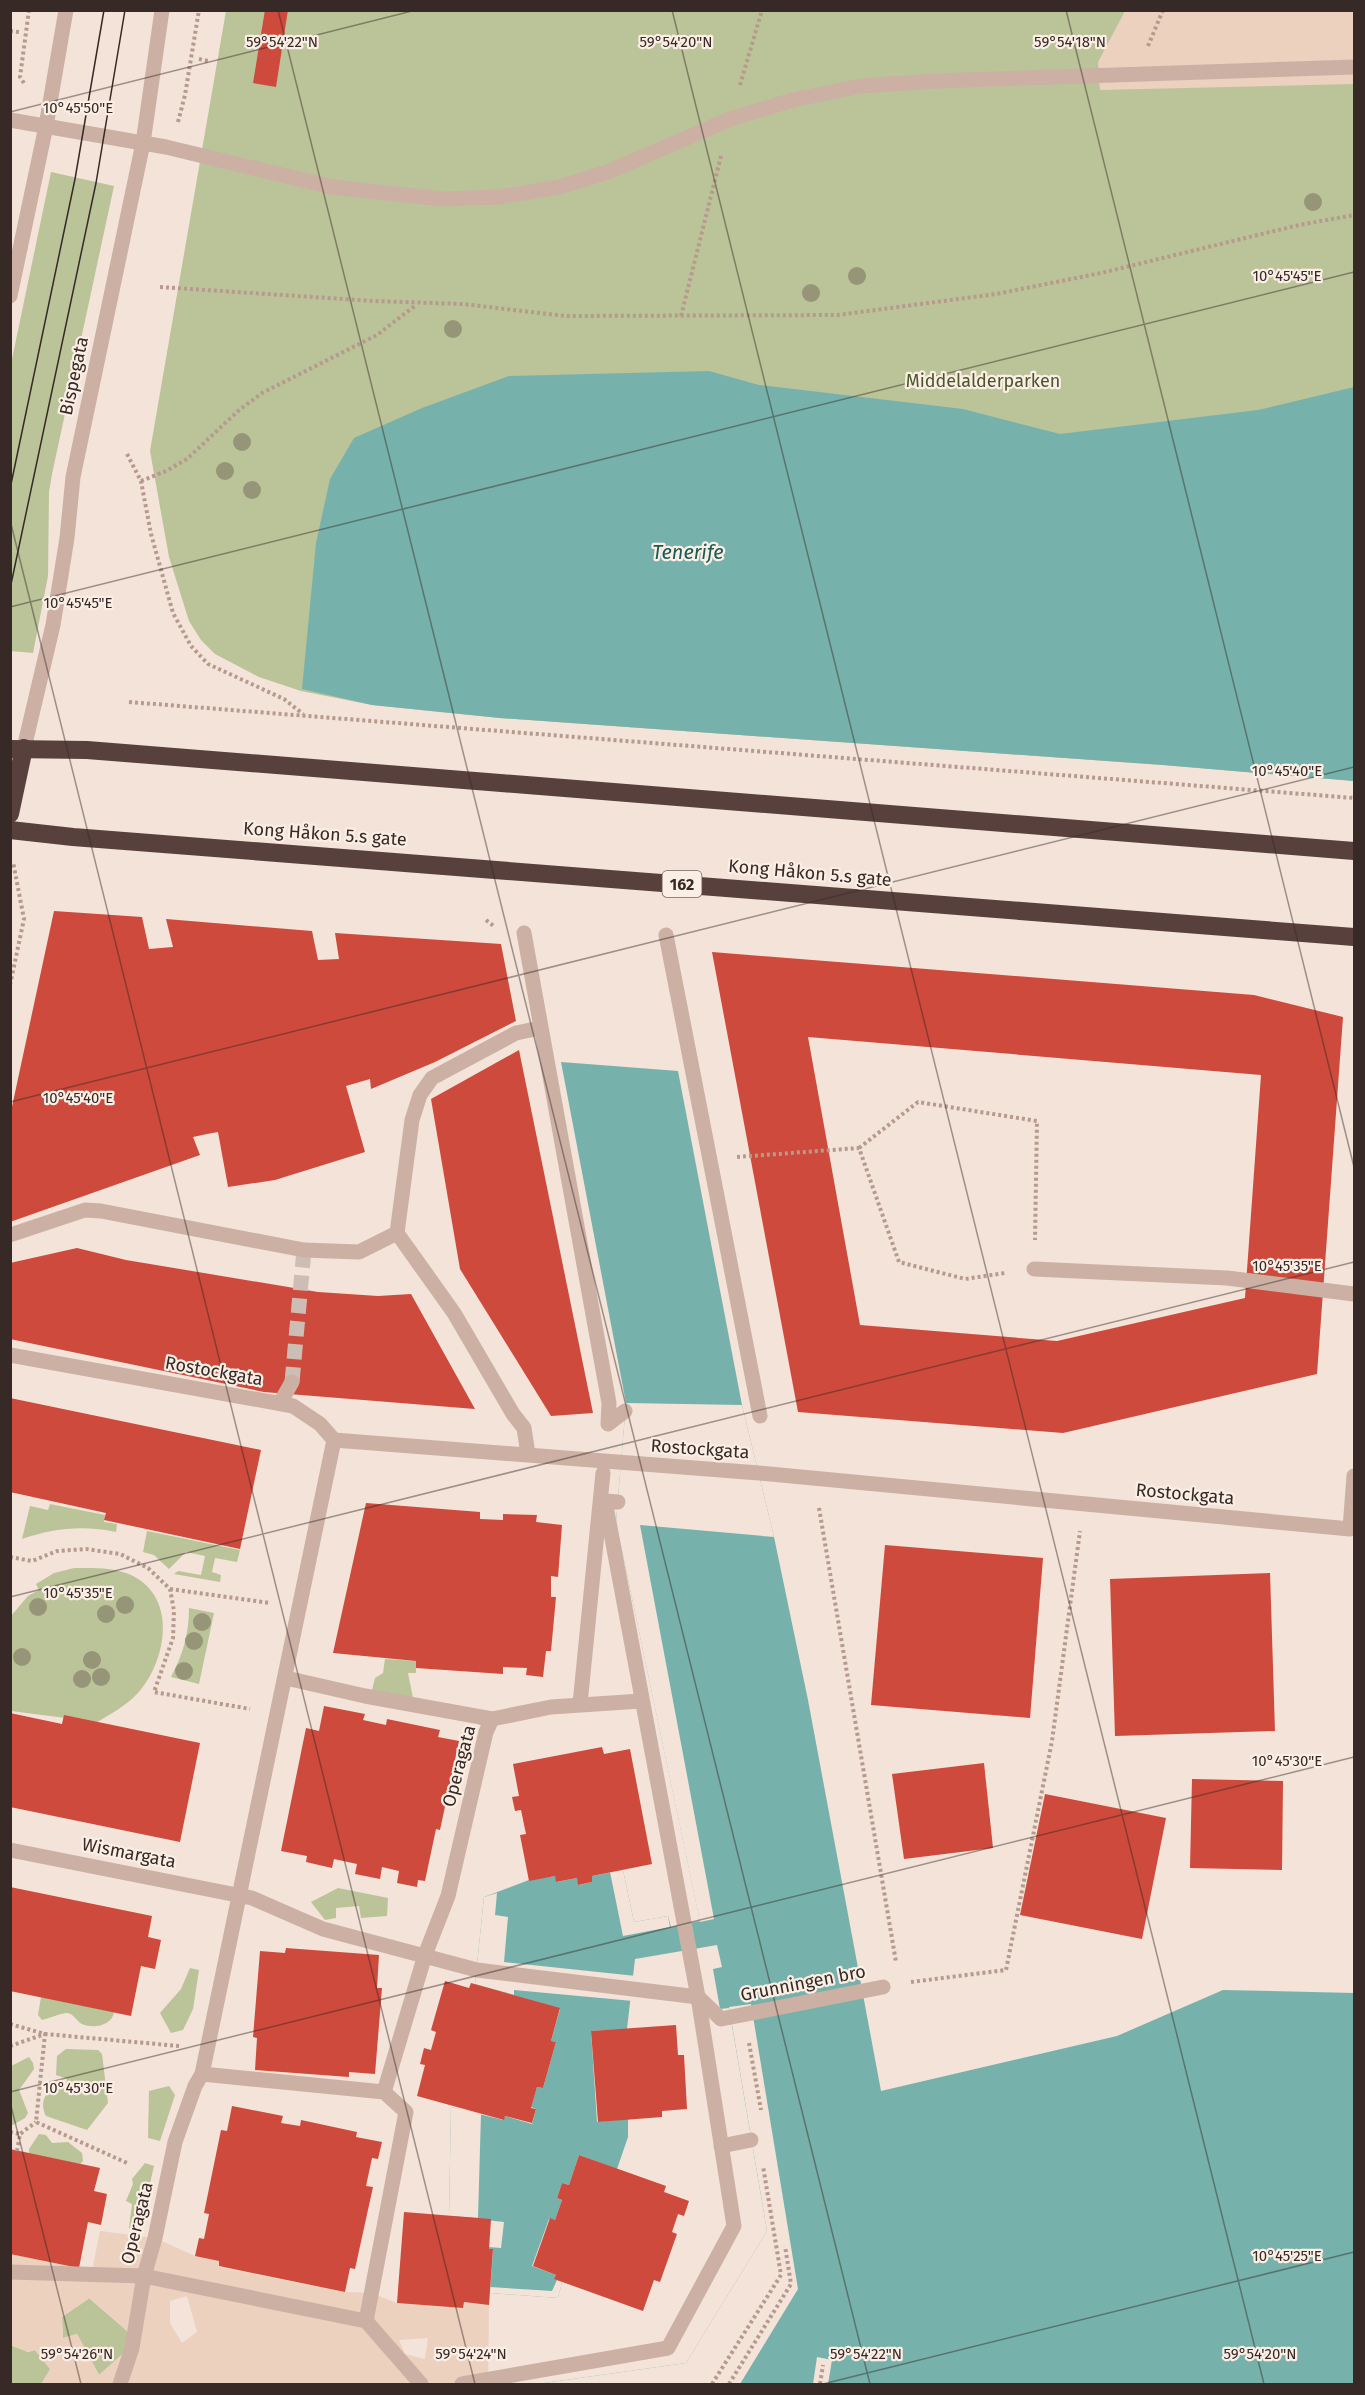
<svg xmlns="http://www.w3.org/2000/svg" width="1365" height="2395" font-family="'Fira Sans',sans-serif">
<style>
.green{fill:#bbc398}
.plaza{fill:#ecd1bf;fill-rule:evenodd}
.water{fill:#76b2ab}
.pier{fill:#f3e3d9}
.building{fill:#cd4a3c;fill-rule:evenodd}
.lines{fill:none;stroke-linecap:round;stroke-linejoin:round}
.minor-tunnel{stroke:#cdbeb5;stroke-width:15;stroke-dasharray:15 8;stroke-linecap:butt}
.path{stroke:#b79a8e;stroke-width:4;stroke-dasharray:3 3;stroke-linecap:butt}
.minor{stroke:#ccb0a4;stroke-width:15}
.highway{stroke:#58413d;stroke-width:18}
.tram{stroke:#362926;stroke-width:1.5}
.tree{fill:#979578}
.ticks{fill:none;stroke:#362926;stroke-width:1.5;stroke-opacity:0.45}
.labels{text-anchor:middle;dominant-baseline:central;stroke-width:4.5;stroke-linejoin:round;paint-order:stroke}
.shield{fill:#faeee5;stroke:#71645f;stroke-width:1.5}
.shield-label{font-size:16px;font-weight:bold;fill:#362926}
.street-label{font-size:18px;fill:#362926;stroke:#faeee5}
.park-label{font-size:18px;fill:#4c5629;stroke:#faeee5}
.water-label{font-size:20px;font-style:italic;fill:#195a55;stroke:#faeee5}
.ticks-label{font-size:15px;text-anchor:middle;fill:#362926;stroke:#faeee5;stroke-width:4.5;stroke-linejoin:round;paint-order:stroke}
</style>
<rect width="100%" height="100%" fill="#f3e3d9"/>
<!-- green -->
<g class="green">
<polygon points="226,11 1354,11 1354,781 1163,765 500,718 372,705 301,691 259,677 215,654 201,640 189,621 169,557 150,451"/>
<polygon points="51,172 114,186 52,474 49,492 48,576 33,653 11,651 11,364"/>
<path d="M50 1504 105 1515 104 1522 117 1524 116 1532C84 1525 53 1528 22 1539L30 1506 48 1510Z"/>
<polygon points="147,1531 240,1550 237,1562 215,1558 212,1572 221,1575 220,1582 174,1574 178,1571 201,1575 205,1556 186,1552 169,1569 154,1555 143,1552"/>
<path d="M74 1568C94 1568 115 1567 133 1576 178 1599 166 1662 138 1693 127 1705 111 1714 97 1722L11 1711V1616L28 1596 39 1590 36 1584 54 1573Z"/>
<path d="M189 1608 214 1613 199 1684 171 1677C183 1654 189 1634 189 1608Z"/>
<polygon points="385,1659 416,1661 416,1673 408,1673 413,1698 372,1690 375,1678 383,1673"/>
<polygon points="338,1888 388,1898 387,1916 361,1918 359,1906 336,1908 336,1918 325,1920 311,1902"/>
<polygon points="190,1968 199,1970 193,2009 183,2030 171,2033 160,2013 181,1989"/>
<path d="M41 1997 114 2012C112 2026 93 2029 82 2024 76 2021 74 2013 66 2013 58 2014 50 2018 42 2020L38 2015Z"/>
<path d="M66 2049 98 2050 102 2054 108 2103 87 2130 46 2116C40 2103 44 2096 53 2086L66 2088 67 2079 56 2075 57 2056Z"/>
<polygon points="29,2057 33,2063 34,2069 19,2090 28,2113 25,2118 11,2126 11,2066"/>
<polygon points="169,2086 175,2095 160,2141 148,2138 149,2091"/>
<polygon points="39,2134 46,2135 52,2143 68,2142 82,2153 83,2161 80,2164 29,2154 29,2149"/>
<polygon points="145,2163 154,2166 139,2231 129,2228 132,2204 126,2201 133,2184 132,2179"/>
<polygon points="89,2298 127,2331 130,2348 99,2375 77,2334 63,2338 62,2317"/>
<polygon points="10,2345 28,2352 35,2350 51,2370 41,2384 11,2384"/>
</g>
<!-- plaza -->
<g class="plaza">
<polygon points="1125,11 1354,11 1354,84 1100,90 1098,62"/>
<path d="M100 2231 155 2238 195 2256 219 2261V2267L345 2292 371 2293 397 2303 463 2308 464 2302 489 2305 488 2384H41L50 2369 35 2350 28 2352 11 2345V2254L92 2271ZM187 2296 197 2332 182 2343 170 2323V2301ZM90 2298 127 2331 129 2348 99 2375 77 2334 63 2338 62 2317ZM428 2338 425 2359 405 2354 399 2340Z"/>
</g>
<!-- water -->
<g class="water">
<polygon points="709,371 759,385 963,409 1060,434 1258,410 1354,387 1354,781 1163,765 500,718 372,705 302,689 316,543 330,479 354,438 422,408 509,376"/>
<polygon points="561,1062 678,1071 742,1405 774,1537 808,1700 881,2091 1117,2036 1223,1990 1354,1993 1354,2384 537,2384 686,2363 767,2231 729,2008 720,2009 713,1969 722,1967 717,1945 635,1959 627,2029 591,2031 597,2122 628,2119 628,2137 617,2169 579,2155 569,2185 562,2183 557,2198 562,2200 555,2220 549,2219 532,2266 556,2275 555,2279 562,2282 558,2298 490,2293 493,2250 488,2249 488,2247 501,2248 504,2222 449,2216 451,2107 503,2120 505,2116 532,2124 536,2109 531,2107 537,2087 543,2088 556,2042 551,2041 560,2009 475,1984 484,1897 529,1880 555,1876 557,1882 577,1878 579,1885 592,1882 592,1876 623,1870 634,1922 668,1916 671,1927 700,1921 616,1522 626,1403"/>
</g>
<!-- pier -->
<g class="pier">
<polygon points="626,1403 742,1405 774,1537 640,1525 714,1919 700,1922 616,1522"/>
<polygon points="623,1870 634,1922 668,1916 670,1927 623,1936 610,1872"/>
<polygon points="497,1893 495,1915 508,1917 504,1962 636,1976 633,2001 514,1990 514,1995 475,1984 484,1897"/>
<polygon points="751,2004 798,2289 740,2384 537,2384 686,2363 767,2231 729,2007"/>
<polygon points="451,2107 481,2114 478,2218 449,2216"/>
<polygon points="557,2280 562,2282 558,2298 490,2293 490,2287 552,2291"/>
<polygon points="817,2357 832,2360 828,2384 813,2384"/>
</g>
<!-- building -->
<g class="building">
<polygon points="265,10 288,10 276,87 253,83"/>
<polygon points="54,911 142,917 149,949 173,947 166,919 312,931 318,960 339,959 335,933 501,944 516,1021 435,1062 371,1089 370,1079 346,1086 365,1152 275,1180 228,1187 218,1132 207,1134 193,1137 200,1155 10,1222 10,1116"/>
<path d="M712 952 1254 995 1343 1017 1317 1374 1063 1433 798 1412ZM808 1037 1261 1075 1245 1298 1057 1341 860 1325Z"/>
<polygon points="519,1050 593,1413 551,1416 460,1269 431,1099"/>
<polygon points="77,1248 126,1260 318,1292 378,1296 411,1294 475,1409 264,1392 10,1339 10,1263"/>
<polygon points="10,1398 261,1450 240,1549 104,1520 106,1513 10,1492"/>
<polygon points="366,1503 480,1512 480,1519 503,1520 503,1514 537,1515 536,1522 562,1525 558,1577 551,1576 551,1597 556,1597 551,1651 546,1651 543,1677 526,1675 527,1668 503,1667 503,1674 416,1668 416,1661 333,1653"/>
<polygon points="885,1545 1043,1558 1030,1718 871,1705"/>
<polygon points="1270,1573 1275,1731 1115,1736 1110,1579"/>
<polygon points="324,1706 365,1714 363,1720 386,1725 387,1719 440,1730 438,1737 459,1741 440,1830 436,1829 425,1881 418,1880 417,1887 397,1883 399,1871 382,1867 380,1879 355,1874 357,1864 334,1859 332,1868 306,1862 307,1856 281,1851 306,1728 319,1731"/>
<polygon points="10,1713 62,1724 64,1715 200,1743 180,1842 10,1807"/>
<polygon points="602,1747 604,1754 630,1749 652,1864 592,1876 592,1882 578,1885 577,1878 556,1882 555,1876 529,1881 520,1835 526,1834 521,1810 515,1811 512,1797 519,1796 513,1764"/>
<polygon points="984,1763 993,1848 904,1859 892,1774"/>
<polygon points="1192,1779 1283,1781 1282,1870 1190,1868"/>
<polygon points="1045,1794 1166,1818 1142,1939 1020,1915"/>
<polygon points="10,1887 152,1916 148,1937 161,1940 155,1969 141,1966 131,2016 10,1991"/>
<polygon points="286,1948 379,1955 377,1988 382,1988 375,2074 349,2072 349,2077 255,2070 257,2038 253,2037 260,1951 285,1953"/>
<polygon points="445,1981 469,1988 471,1983 560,2008 551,2041 556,2042 543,2088 537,2087 531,2108 536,2109 532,2123 505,2116 504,2120 417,2096 425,2065 420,2064 424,2048 431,2050 436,2032 431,2030"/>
<polygon points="676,2025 678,2055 684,2055 687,2109 662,2111 662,2117 598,2122 591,2031"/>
<polygon points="232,2106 283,2116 281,2123 300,2126 301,2120 357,2132 356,2137 382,2142 378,2159 372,2158 366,2186 373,2187 355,2269 350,2268 345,2292 219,2266 219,2261 195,2256 199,2238 204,2239 209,2214 204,2213 221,2130 227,2131"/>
<polygon points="10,2149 100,2168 94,2191 107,2194 101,2225 88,2222 79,2268 10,2254"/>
<polygon points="579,2155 666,2186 664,2192 689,2201 684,2216 678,2214 672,2232 677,2234 660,2282 654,2280 643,2311 554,2279 556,2275 533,2266 550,2218 555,2220 562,2200 557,2198 562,2183 569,2185"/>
<polygon points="404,2212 491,2219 489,2249 493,2249 489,2305 464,2302 463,2308 397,2303"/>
</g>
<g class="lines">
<!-- minor-tunnel -->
<polyline class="minor-tunnel" points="292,1382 304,1250"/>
<!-- path -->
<g class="path">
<polyline points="10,31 19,32"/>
<polyline points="1148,46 1163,10"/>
<polyline points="199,59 208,61"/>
<polyline points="24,83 20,77 29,10"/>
<polyline points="740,85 762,10"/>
<polyline points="178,122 185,95 199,10"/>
<polyline points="160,287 374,301 463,304 565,316 838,315 996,294 1101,273 1299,225 1354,215"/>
<polyline points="681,316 721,156"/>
<polyline points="127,454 141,481 151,534 173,613 191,646 208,664 284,699 303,714"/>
<polyline points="141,481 166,471 187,459 238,411 262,393 377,335 416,305"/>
<polyline points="129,702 1354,798"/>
<polyline points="486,920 495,927"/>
<polyline points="10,985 24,919 13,862"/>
<polyline points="859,1148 918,1102 1037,1121 1035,1240"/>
<polyline points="737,1157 859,1148 899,1262 965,1279 1005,1273"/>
<polyline points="819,1508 896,1962"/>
<polyline points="10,1557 32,1561 57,1551 86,1549 120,1554 148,1568 170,1589 174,1611 173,1638 154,1692 250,1709"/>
<polyline points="170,1589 270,1603"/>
<polyline points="911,1982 1006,1970 1052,1741 1080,1531"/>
<polyline points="10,2024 45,2034 179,2046"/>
<polyline points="749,2043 761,2110"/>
<polyline points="10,2046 45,2034 36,2122 127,2163"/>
<polyline points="10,2132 20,2134"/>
<polyline points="17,2151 20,2134 36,2122"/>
<polyline points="712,2384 781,2275 763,2166"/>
<polyline points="729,2384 791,2284 785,2246"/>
<polyline points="820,2384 823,2365"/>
</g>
<!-- minor -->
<g class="minor">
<polyline points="10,120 166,147 332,187 443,199 499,197 559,187 608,172 730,119 793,100 861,86 936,81 1354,67"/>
<polyline points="10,296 46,126 66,10"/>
<polyline points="24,748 53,625 67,538 73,477 143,143 162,10"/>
<polyline points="524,933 609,1403 608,1424 625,1411"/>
<polyline points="666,935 760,1416"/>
<polyline points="397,1233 454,1313 513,1414 524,1428 528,1454"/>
<polyline points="10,1235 85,1210 101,1211 304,1250 359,1252 397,1233 412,1120 420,1095 432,1078 516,1033 540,1028"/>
<polyline points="1034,1269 1227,1278 1354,1294"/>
<polyline points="10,1355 293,1406 320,1424 334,1440 759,1473 1350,1529 1354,1476"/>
<polyline points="280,1403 292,1382"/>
<polyline points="286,1678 365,1696 492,1719 486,1732 448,1896 425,1955 384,2092"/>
<polyline points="580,1704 603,1473"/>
<polyline points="483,1718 492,1719 551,1707 641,1701"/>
<polyline points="10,1850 252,1898 323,1929 477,1970 698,1997 721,2019 883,1987"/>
<polyline points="202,2074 384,2092 406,2112 366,2321"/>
<polyline points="721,2146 751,2140"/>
<polyline points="10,2272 144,2276 366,2321 421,2384"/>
<polyline points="120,2384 132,2348 144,2276 155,2238 175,2142 195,2086 202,2074 334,1440"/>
<polyline points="462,2384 668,2348 734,2226 698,1997 605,1501 618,1502"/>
</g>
<!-- highway -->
<g class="highway">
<polyline points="10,749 87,750 1354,851"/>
<polyline points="10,814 24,748"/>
<polyline points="10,830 73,837 1354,937"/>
</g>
<!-- tram -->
<g class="tram">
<polyline points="10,489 75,179 104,10"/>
<polyline points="10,589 96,183 125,10"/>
</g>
</g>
<!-- trees -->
<g class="tree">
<circle cx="1313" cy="202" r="9"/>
<circle cx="857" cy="276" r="9"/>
<circle cx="811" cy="293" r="9"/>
<circle cx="453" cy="329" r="9"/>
<circle cx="242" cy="442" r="9"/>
<circle cx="225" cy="471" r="9"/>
<circle cx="252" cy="490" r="9"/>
<circle cx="125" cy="1605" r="9"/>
<circle cx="38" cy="1607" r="9"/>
<circle cx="106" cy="1614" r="9"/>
<circle cx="202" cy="1622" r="9"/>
<circle cx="194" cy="1641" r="9"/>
<circle cx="22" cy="1657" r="9"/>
<circle cx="92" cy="1660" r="9"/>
<circle cx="184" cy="1671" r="9"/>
<circle cx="101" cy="1677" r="9"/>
<circle cx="82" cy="1679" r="9"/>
</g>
<!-- ticks -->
<path class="ticks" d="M278 10 870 2384M672 10 1264 2384M1066 10 1354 1167M10 112 416 10M10 520 475 2384M10 607 1354 272M10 1102 1354 767M10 1597 1354 1262M10 2092 1354 1757M10 2102 81 2384M823 2384 1354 2252"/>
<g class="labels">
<!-- shield labels -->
<rect class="shield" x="662.5" y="871" width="39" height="26" rx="4.5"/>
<g class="shield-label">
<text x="682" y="884">162</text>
</g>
<!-- street labels -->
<g class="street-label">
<text transform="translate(74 376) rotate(-78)">Bispegata</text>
<text transform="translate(325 834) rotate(4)">Kong Håkon 5.s gate</text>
<text transform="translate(810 873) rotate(5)">Kong Håkon 5.s gate</text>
<text transform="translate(214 1371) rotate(10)">Rostockgata</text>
<text transform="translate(700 1449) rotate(4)">Rostockgata</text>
<text transform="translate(1185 1494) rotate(5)">Rostockgata</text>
<text transform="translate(459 1766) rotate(-75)">Operagata</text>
<text transform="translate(129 1853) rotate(11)">Wismargata</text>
<text transform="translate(803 1983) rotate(-11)">Grunningen bro</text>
<text transform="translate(137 2223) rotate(-76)">Operagata</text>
</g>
<!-- park labels -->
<g class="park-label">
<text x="983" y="381">Middelalderparken</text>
</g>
<!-- water labels -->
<g class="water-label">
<text x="688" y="552">Tenerife</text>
</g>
</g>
<g class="ticks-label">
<text x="282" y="47">59°54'22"N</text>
<text x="676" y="47">59°54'20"N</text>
<text x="1070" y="47">59°54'18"N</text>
<text x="78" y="113">10°45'50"E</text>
<text x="1287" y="281">10°45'45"E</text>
<text x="78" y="608">10°45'45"E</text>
<text x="1287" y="776">10°45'40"E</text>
<text x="78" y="1103">10°45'40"E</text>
<text x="1287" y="1271">10°45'35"E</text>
<text x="78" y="1598">10°45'35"E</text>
<text x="1287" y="1766">10°45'30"E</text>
<text x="78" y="2093">10°45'30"E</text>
<text x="1287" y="2261">10°45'25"E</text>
<text x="77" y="2359">59°54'26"N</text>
<text x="471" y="2359">59°54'24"N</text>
<text x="866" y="2359">59°54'22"N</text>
<text x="1260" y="2359">59°54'20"N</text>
</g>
<!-- border -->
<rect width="1365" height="2395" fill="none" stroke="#362926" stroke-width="24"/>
</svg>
